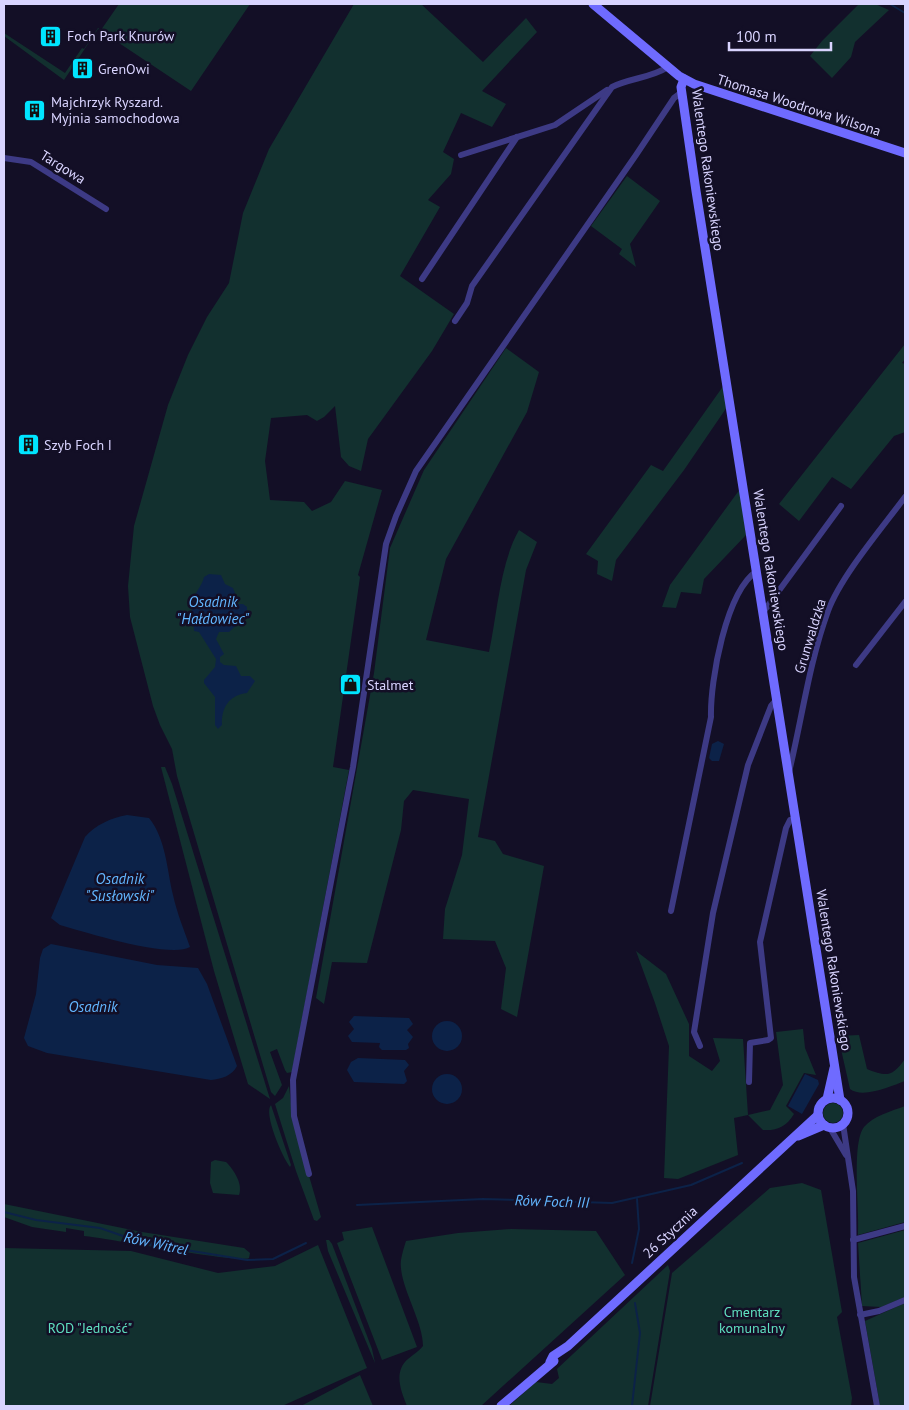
<svg xmlns="http://www.w3.org/2000/svg" width="909" height="1410" font-family="'PT Sans',sans-serif">
<style>
.green{fill:#12302f}
.water{fill:#0c2248}
.lines{fill:none;stroke-linecap:round;stroke-linejoin:round}
.stream{stroke:#0c2248;stroke-width:2}
.street{stroke:#3d3a85;stroke-width:6}
.secondary{stroke:#6f6bff;stroke-width:9}
.labels{text-anchor:middle;dominant-baseline:central;stroke-width:5;stroke-linejoin:round;paint-order:stroke}
.poi-label{font-size:14px;fill:#d9d4ff;stroke:#130f26;text-anchor:start}
.street-label{font-size:14px;fill:#d9d4ff;stroke:#130f26}
.park-label{font-size:14px;fill:#5fe0c0;stroke:#130f26}
.water-label{font-size:15px;font-style:italic;fill:#62b6ff;stroke:#130f26}
</style>
<rect width="100%" height="100%" fill="#130f26"/>
<!-- green -->
<g class="green">
<polygon points="119,4 250,4 191,91 98,29 64,80 4,36 4,33 65,73 82,48 84,49 98,28 101,30"/>
<polygon points="354,4 421,4 483,62 526,18 537,32 482,91 506,104 492,127 461,113 443,152 454,159 451,174 428,200 440,207 400,276 454,314 432,351 368,439 361,471 349,466 341,457 335,406 324,417 317,421 307,415 271,418 265,461 270,500 304,502 312,511 331,502 345,481 382,490 358,575 360,577 333,767 349,770 292,1072 287,1073 285,1070 277,1049 270,1052 282,1085 275,1096 271,1092 177,776 172,749 160,725 153,706 130,617 128,586 134,526 168,405 188,355 207,317 229,283 243,213 269,149"/>
<polygon points="859,4 875,4 889,10 855,42 851,57 832,78 810,56 822,41"/>
<polygon points="627,176 660,201 630,244 636,267 619,254 622,249 591,226"/>
<polygon points="905,344 905,359 902,363 905,364 905,432 894,436 851,489 832,477 799,521 779,504"/>
<path d="M506 348 539 372 527 412 446 559 426 640 489 652C497 615 500 563 519 530L537 542 526 570 478 837 495 841 503 854 544 866 517 1017 501 1009 506 968 495 941 443 939 445 909 462 855 469 799 413 790 404 801 401 830 367 963 332 962 324 1004 316 998 374 673 390 548 424 470Z"/>
<polygon points="724,385 727,407 684,470 616,560 612,581 597,574 598,561 586,554 651,465 663,471"/>
<polygon points="740,489 746,535 704,579 701,594 681,592 676,608 662,607 670,585"/>
<polygon points="161,767 165,767 172,784 270,1099 248,1084 214,971"/>
<path d="M636 951 666 974 689 1024V1056L712 1071 720 1061 713 1038 743 1039 748 1115 770 1110 783 1085 776 1032 803 1029 805 1048 816 1075 804 1073 786 1106 794 1114C787 1126 777 1131 763 1130L748 1115 734 1118 738 1155 678 1179 664 1178 669 1046 655 1003Z"/>
<path d="M859 1035 867 1069C887 1077 892 1077 905 1059V1081C891 1086 863 1099 850 1089L838 1036Z"/>
<polygon points="289,1086 293,1121 321,1217 317,1221 314,1220 296,1171 275,1104 283,1098"/>
<circle cx="833" cy="1113" r="10"/>
<path d="M271 1105 291 1165 290 1167C283 1159 263 1113 271 1105Z"/>
<path d="M905 1106V1222L858 1235C860 1210 851 1144 864 1127 873 1116 892 1111 905 1106Z"/>
<path d="M215 1160 226 1162C234 1170 243 1184 239 1195L213 1193 210 1183 211 1162Z"/>
<polygon points="802,1183 821,1190 842,1312 837,1317 852,1398 851,1406 650,1406 672,1273 770,1188"/>
<path d="M4 1204 142 1232 244 1248 250 1253 249 1258C241 1264 107 1238 84 1236V1231L66 1228V1232L32 1227 4 1217Z"/>
<polygon points="372,1227 417,1347 382,1360 337,1243 344,1240 342,1232"/>
<path d="M511 1229 596 1231 625 1275 481 1406H407C401 1391 393 1372 408 1359 414 1354 419 1351 423 1346 423 1320 398 1284 401 1260 402 1254 404 1247 406 1241L458 1233Z"/>
<polygon points="905,1230 905,1297 881,1307 862,1306 858,1243"/>
<polygon points="326,1240 329,1240 332,1244 372,1349 375,1363 328,1251"/>
<polygon points="318,1245 367,1368 282,1406 4,1406 4,1248 131,1251 218,1273 275,1266"/>
<polygon points="668,1265 670,1271 648,1406 509,1406 536,1382 552,1384 559,1378 557,1369"/>
<polygon points="905,1303 905,1406 880,1406 865,1321"/>
<polygon points="360,1375 373,1406 301,1406"/>
</g>
<!-- water -->
<g class="water">
<path d="M209 574 221 575 225 584 233 588 235 593 233 604H243L247 607V615L229 632H219L216 639 224 654 220 657V662L224 665 236 666 241 676H250L255 681 247 693C229 695 221 708 222 725L218 729 215 725V697L204 683V680L215 667 216 659 199 632 194 631C194 621 190 608 193 599 196 591 202 586 204 577Z"/>
<polygon points="718,741 724,744 719,761 712,761 709,758 712,744"/>
<path d="M127 815 149 818C166 839 167 870 173 895 177 913 184 930 190 947 171 959 84 932 60 925L51 918 85 837C95 825 111 818 127 815Z"/>
<path d="M51 944 157 965 198 968 207 984 237 1066C232 1076 221 1079 211 1080L47 1053 28 1046 24 1038 36 994 40 958 43 949Z"/>
<polygon points="354,1016 409,1018 413,1024 407,1030 413,1037 408,1044 409,1048 406,1050 382,1050 379,1047 380,1043 352,1042 348,1036 354,1029 349,1022"/>
<circle cx="447" cy="1036" r="15"/>
<polygon points="358,1058 405,1060 409,1065 404,1071 407,1081 404,1084 354,1082 347,1070 351,1062"/>
<circle cx="447" cy="1089" r="15"/>
<polygon points="805,1074 818,1080 819,1084 802,1114 788,1106"/>
</g>
<g class="lines">
<!-- stream -->
<g class="stream">
<polyline points="890,4 905,13"/>
<polyline points="357,1205 483,1199 612,1203 691,1185 742,1163"/>
<polyline points="4,1212 36,1220 100,1228 143,1243 247,1260 273,1259 306,1243"/>
<polyline points="632,1263 639,1229 637,1199"/>
<polyline points="632,1406 640,1333 635,1303"/>
</g>
<!-- street -->
<g class="street">
<polyline points="461,155 555,125 607,90"/>
<polyline points="4,158 31,162 106,209"/>
<polyline points="422,279 517,137"/>
<path d="M455 321 467 303 472 286 612 87C630 78 651 78 668 67"/>
<polyline points="764,611 841,506"/>
<polyline points="856,665 905,602"/>
<path d="M789 772C802 719 809 663 828 611 841 576 882 528 905 497"/>
<path d="M671 911 711 717C710 681 726 591 757 571"/>
<polyline points="700,1046 694,1032 713,913 748,765 771,706 777,699"/>
<polyline points="749,1082 750,1043 768,1040 771,1038 760,942 786,828 790,820 797,819"/>
<polyline points="843,1124 853,1191 854,1277 877,1406"/>
<polyline points="830,1128 846,1155"/>
<polyline points="309,1174 294,1116 293,1080 353,767 386,544 396,516 416,471 636,155 674,98 682,92"/>
<polyline points="853,1240 905,1226"/>
<polyline points="860,1315 879,1311 905,1300"/>
</g>
<!-- secondary -->
<g class="secondary">
<polyline points="593,4 679,76 694,84 905,153"/>
<polyline points="684,79 681,87 696,191 840,1100"/>
<circle cx="833" cy="1113" r="15"/>
<polyline points="827,1099 834,1068"/>
<polyline points="798,1136 824,1125"/>
<polyline points="550,1362 553,1356 568,1346 818,1115"/>
<polyline points="501,1406 554,1361"/>
</g>
</g>
<!-- icons -->
<defs>
<symbol id="building-square" viewBox="-11 -11 22 22"><rect x="-9" y="-9" width="18" height="18" rx="4" fill="#00e5ff" stroke="#130f26"/><path d="M-4-6H4V6H1V3H-1V6H-4ZM-2.5-4.3h1.7v1.8h-1.7ZM.8-4.3h1.7v1.8H.8ZM-2.5-1h1.7V.8h-1.7ZM.8-1h1.7V.8H.8Z" fill="#111"/></symbol>
<symbol id="shop-square" viewBox="-11 -11 22 22"><rect x="-9" y="-9" width="18" height="18" rx="4" fill="#00e5ff" stroke="#130f26"/><path d="M-5-2.5h2.3a2.7 3.5 0 0 1 5.4 0H5L5.5 6h-11ZM-1.5-2.5h3a1.5 2.3 0 0 0-3 0Z" fill="#111"/></symbol>
</defs>
<g fill-rule="evenodd">
<use href="#building-square" x="38" y="24" width="25" height="25"/>
<use href="#building-square" x="70" y="56" width="25" height="25"/>
<use href="#building-square" x="22" y="98" width="25" height="25"/>
<use href="#building-square" x="16" y="432" width="25" height="25"/>
<use href="#shop-square" x="338" y="672" width="25" height="25"/>
</g>
<g class="labels">
<!-- poi labels -->
<g class="poi-label">
<text x="67" y="36">Foch Park Knurów</text>
<text x="98" y="69">GrenOwi</text>
<text x="51" y="102">Majchrzyk Ryszard.<tspan x="51" dy="16">Myjnia samochodowa</tspan></text>
<text x="44" y="445">Szyb Foch I</text>
<text x="367" y="685">Stalmet</text>
</g>
<!-- street labels -->
<g class="street-label">
<text transform="translate(799 105) rotate(18)">Thomasa Woodrowa Wilsona</text>
<text transform="translate(63 167) rotate(32)">Targowa</text>
<text transform="translate(708 170) rotate(82)">Walentego Rakoniewskiego</text>
<text transform="translate(771 570) rotate(81)">Walentego Rakoniewskiego</text>
<text transform="translate(810 636) rotate(-73)">Grunwaldzka</text>
<text transform="translate(834 970) rotate(81)">Walentego Rakoniewskiego</text>
<text transform="translate(670 1232) rotate(-43)">26 Stycznia</text>
</g>
<!-- park labels -->
<g class="park-label">
<text x="752" y="1312">Cmentarz<tspan x="752" dy="16">komunalny</tspan></text>
<text x="90" y="1328">ROD "Jedność"</text>
</g>
<!-- water labels -->
<g class="water-label">
<text x="213" y="601">Osadnik<tspan x="213" dy="17">"Hałdowiec"</tspan></text>
<text x="120" y="878">Osadnik<tspan x="120" dy="17">"Susłowski"</tspan></text>
<text x="93" y="1006">Osadnik</text>
<text transform="translate(552 1201) rotate(2)">Rów Foch III</text>
<text transform="translate(156 1243) rotate(12)">Rów Witrel</text>
</g>
</g>
<!-- border -->
<rect width="909" height="1410" fill="none" stroke="#d9d4ff" stroke-width="10"/>
<!-- scale -->
<path d="M729 42v8h102v-8" fill="none" stroke="#d9d4ff" stroke-width="2.5"/>
<text x="736" y="42" font-size="15" fill="#d9d4ff" stroke="#130f26" stroke-width="4" paint-order="stroke">100 m</text>
</svg>
